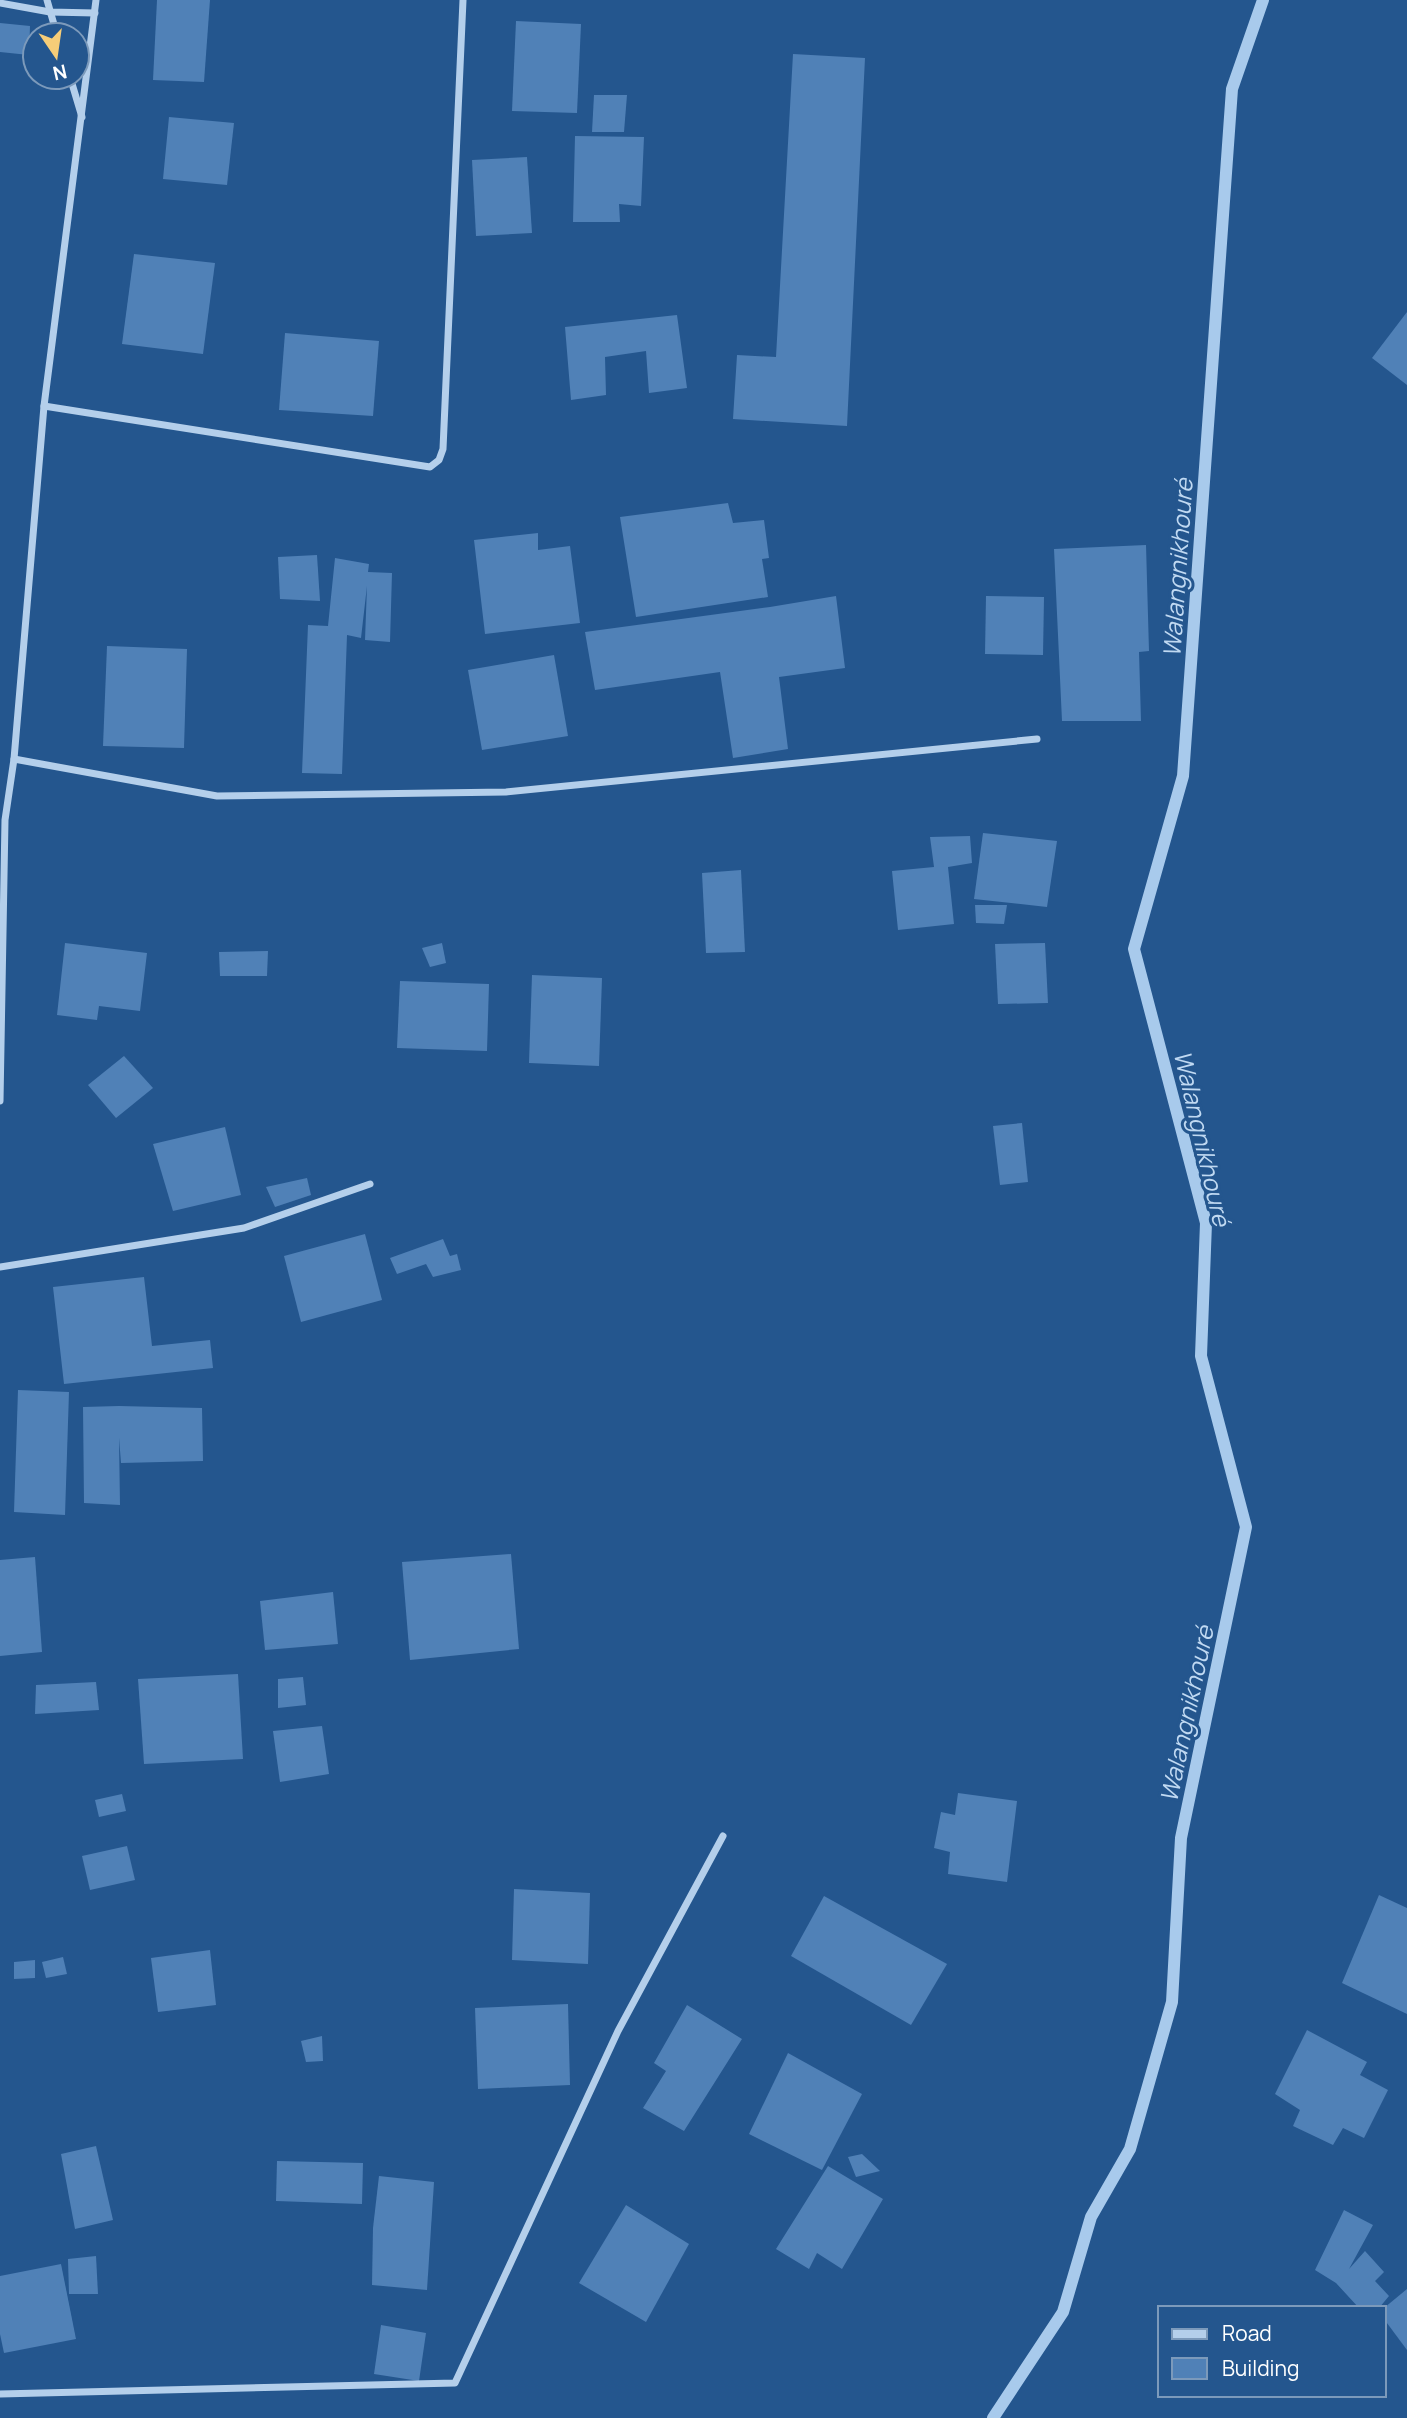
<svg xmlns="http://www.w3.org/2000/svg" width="1407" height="2418" font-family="Manrope,sans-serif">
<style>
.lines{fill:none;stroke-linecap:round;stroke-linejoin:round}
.stream{stroke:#a8caec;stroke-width:12}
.building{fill:#5081b7}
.street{stroke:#b4cfeb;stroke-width:7}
.labels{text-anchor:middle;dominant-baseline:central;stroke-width:6;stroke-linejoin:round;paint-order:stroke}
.water-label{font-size:24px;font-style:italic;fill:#c0d9f2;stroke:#24568e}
</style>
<rect width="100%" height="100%" fill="#24568e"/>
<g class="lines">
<!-- stream -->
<polyline class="stream" points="993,2418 1063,2312 1091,2217 1130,2149 1172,2002 1181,1838 1246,1527 1201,1356 1206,1223 1134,949 1183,776 1232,89 1263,0"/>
</g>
<!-- building -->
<g class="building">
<polygon points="157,0 210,0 204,82 153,80"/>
<polygon points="516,21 581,24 577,113 512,111"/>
<polygon points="0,23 30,26 29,55 0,52"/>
<polygon points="793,54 865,58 847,426 733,419 737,355 776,357"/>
<polygon points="594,95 627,95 624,132 592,132"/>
<polygon points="169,117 234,123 227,185 163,179"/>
<polygon points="575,136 644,137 641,206 619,204 620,222 573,222"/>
<polygon points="527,157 532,233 476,236 472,160"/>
<polygon points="134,254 215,263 203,354 122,344"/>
<polygon points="1407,312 1407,385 1372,358"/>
<polygon points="677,315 687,388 649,393 646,351 605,357 606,395 571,400 565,327"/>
<polygon points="285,333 379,341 373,416 279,410"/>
<polygon points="728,503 733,523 764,520 769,558 762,559 768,597 636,617 620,517"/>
<polygon points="538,533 538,550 570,546 580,623 485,634 474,540"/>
<polygon points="1146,545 1149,651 1139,652 1141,721 1062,721 1054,549"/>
<polygon points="317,555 320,601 280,599 278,557"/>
<polygon points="335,558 369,564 368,572 392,573 390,642 365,640 367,586 361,638 347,635 342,774 302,773 308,625 328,626"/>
<polygon points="836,596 845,668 779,677 788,749 733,758 720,672 595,690 585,632 770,607"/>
<polygon points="986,596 1044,597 1043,655 985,654"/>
<polygon points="107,646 187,649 184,748 103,746"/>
<polygon points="554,655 568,736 482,750 468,670"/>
<polygon points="983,833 1057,841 1047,907 974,899"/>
<polygon points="970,836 972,863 948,867 954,924 898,930 892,871 934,867 930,837"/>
<polygon points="741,870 745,952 706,953 702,873"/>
<polygon points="975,905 1007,905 1004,924 976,923"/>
<polygon points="65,943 147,953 140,1011 99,1006 97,1020 57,1015"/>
<polygon points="442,943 446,963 430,967 422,948"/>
<polygon points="1045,943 1048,1003 998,1004 995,944"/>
<polygon points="268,951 267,976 220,976 219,952"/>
<polygon points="532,975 602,978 599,1066 529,1063"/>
<polygon points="400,981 489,984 487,1051 397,1048"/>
<polygon points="124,1056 153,1088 116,1118 88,1085"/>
<polygon points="1022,1123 1028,1182 1000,1185 993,1126"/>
<polygon points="225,1127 241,1195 173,1211 153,1144"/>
<polygon points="307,1178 311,1195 275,1207 266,1187"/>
<polygon points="365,1234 382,1300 301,1322 284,1256"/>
<polygon points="443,1239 450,1256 457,1254 461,1270 433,1277 426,1264 397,1274 390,1258"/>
<polygon points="144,1277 152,1346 210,1340 213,1368 64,1384 53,1287"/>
<polygon points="18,1390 69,1392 65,1515 14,1512"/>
<polygon points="119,1406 202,1408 203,1461 121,1463 119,1438 120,1505 84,1503 83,1407"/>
<polygon points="511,1554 519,1649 410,1660 402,1562"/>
<polygon points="35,1557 42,1652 0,1656 0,1560"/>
<polygon points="333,1592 338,1644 265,1650 260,1601"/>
<polygon points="238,1674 243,1759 144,1764 138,1679"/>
<polygon points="303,1677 306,1705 278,1708 278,1679"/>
<polygon points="96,1682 99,1710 35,1714 36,1685"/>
<polygon points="322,1726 329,1774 280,1782 273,1731"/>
<polygon points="958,1793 1017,1801 1007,1882 948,1874 950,1852 934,1848 941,1812 955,1815"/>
<polygon points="122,1794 126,1811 99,1817 95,1800"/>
<polygon points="127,1846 135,1880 90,1890 82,1856"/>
<polygon points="514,1889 590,1893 588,1964 512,1960"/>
<polygon points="1379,1895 1407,1908 1407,2014 1342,1983"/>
<polygon points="824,1896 947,1964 911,2025 791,1956"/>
<polygon points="210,1950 216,2005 158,2012 151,1958"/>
<polygon points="63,1957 67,1974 46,1978 42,1962"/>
<polygon points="35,1960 35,1978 14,1979 14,1962"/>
<polygon points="568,2004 570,2085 478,2089 475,2008"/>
<polygon points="687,2005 742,2039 684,2131 643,2108 666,2071 654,2063"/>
<polygon points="1307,2030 1367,2062 1360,2075 1388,2090 1364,2138 1343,2128 1333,2145 1293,2126 1300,2110 1275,2094"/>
<polygon points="322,2036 323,2061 306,2062 301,2041"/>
<polygon points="788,2053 862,2094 822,2170 749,2134"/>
<polygon points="96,2146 113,2220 75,2229 61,2154"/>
<polygon points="862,2154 880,2171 856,2177 848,2157"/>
<polygon points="277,2161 363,2163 362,2204 276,2201"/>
<polygon points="828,2166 883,2199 842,2269 817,2253 809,2269 776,2249"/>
<polygon points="379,2176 434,2182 427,2290 372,2285 373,2228"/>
<polygon points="626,2205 689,2244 646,2322 579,2283"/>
<polygon points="1344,2210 1373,2225 1349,2269 1365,2251 1384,2272 1375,2281 1389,2296 1379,2308 1359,2308 1336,2283 1315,2270"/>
<polygon points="96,2256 98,2294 69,2294 68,2259"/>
<polygon points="61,2264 76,2339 4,2353 0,2334 0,2276"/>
<polygon points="1407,2289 1407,2350 1384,2319 1384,2308"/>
<polygon points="381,2325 426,2333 419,2381 374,2374"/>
</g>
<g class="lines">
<!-- street -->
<g class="street">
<polyline points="47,0 57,35"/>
<polyline points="0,3 50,12 95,13"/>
<polyline points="70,77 82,117"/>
<polyline points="44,406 430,467 439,460 443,449 463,0"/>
<polyline points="14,759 217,796 506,792 1037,739"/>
<polyline points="0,1101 5,820 14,759 44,406 96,0"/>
<polyline points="0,1267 244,1228 370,1184"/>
<polyline points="0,2394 455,2383 618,2031 723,1836"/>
</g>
</g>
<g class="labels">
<!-- water labels -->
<g class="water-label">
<text transform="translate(1177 568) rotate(-86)">Walangnikhouré</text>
<text transform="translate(1203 1138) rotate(77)">Walangnikhouré</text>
<text transform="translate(1186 1714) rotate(-78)">Walangnikhouré</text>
</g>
</g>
<!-- legend -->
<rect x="1158" y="2306" width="228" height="91" fill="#24568e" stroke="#7c9abb" stroke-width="2"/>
<rect x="1172" y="2329" width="35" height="10" fill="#b4cfeb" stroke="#7c9abb" stroke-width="2"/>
<text x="1222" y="2341" font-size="21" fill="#ffffff">Road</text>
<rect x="1172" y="2358" width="35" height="21" fill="#5081b7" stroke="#7c9abb" stroke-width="2"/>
<text x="1222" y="2376" font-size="21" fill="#ffffff">Building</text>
<!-- north arrow -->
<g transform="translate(56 56) rotate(167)"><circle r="33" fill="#24568e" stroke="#7c9abb" stroke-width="2"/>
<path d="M0-5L12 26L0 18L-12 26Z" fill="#f6cd78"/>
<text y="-10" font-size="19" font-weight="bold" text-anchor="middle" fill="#ffffff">N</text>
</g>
</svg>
